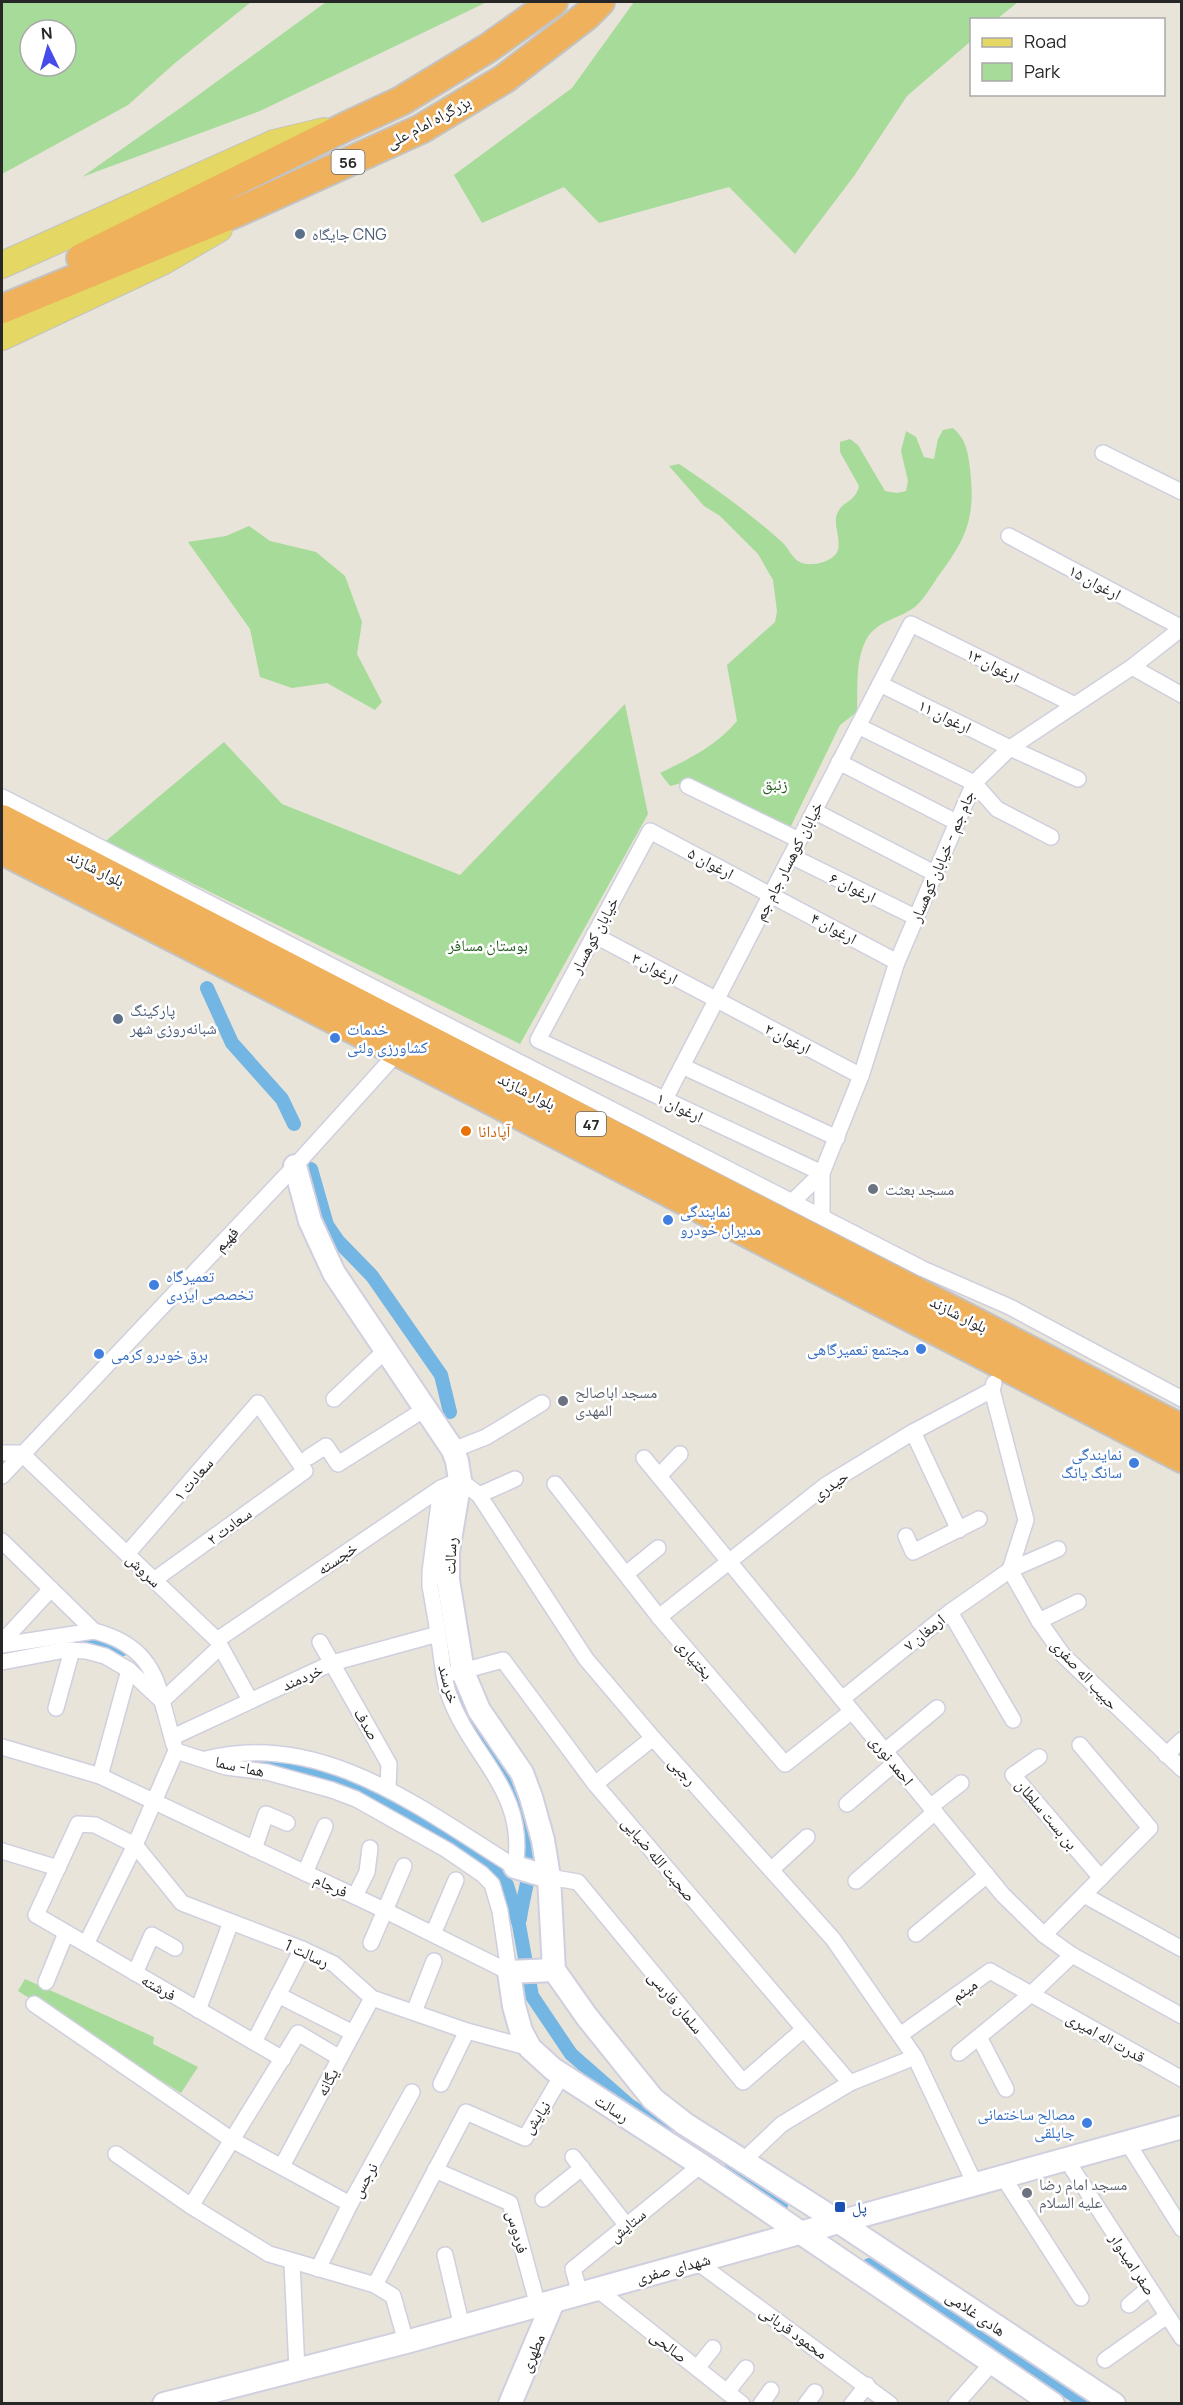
<svg xmlns="http://www.w3.org/2000/svg" width="1183" height="2405" font-family="Manrope,'Noto Naskh Arabic',sans-serif">
<style>
.green{fill:#a6db99;fill-rule:evenodd}
.lines{fill:none;stroke-linecap:round;stroke-linejoin:round}
.canal{stroke:#73b6e3;stroke-width:14}
.street-casing{stroke:#cfcfdf;stroke-width:18}
.secondary-casing{stroke:#cfcfdf;stroke-width:26}
.primary-casing{stroke:#c3c3c3;stroke-width:28}
.highway-casing{stroke:#c3c3c3;stroke-width:32}
.street{stroke:#fff;stroke-width:15}
.secondary{stroke:#fff;stroke-width:22}
.primary{stroke:#e4d763;stroke-width:26}
.highway{stroke:#f0b15c;stroke-width:28}
.service-dot{fill:#5c6f8a;stroke:#fff;stroke-width:2}
.shop-dot{fill:#3f7fe0;stroke:#fff;stroke-width:2}
.food-dot{fill:#e8710a;stroke:#fff;stroke-width:2}
.worship-dot{fill:#6b7280;stroke:#fff;stroke-width:2}
.transit-dot{fill:#1a4fb4;stroke:#fff;stroke-width:2}
.labels{text-anchor:middle;dominant-baseline:central;stroke-width:5;stroke-linejoin:round;paint-order:stroke}
.shield{fill:#fff;stroke:#686868;stroke-width:1.5}
.shield-label{font-size:15px;font-weight:bold;fill:#272727}
.street-label{font-size:16px;fill:#272727;stroke:#fff}
.service-label{font-size:16px;fill:#4e5e75;stroke:#fff;text-anchor:start}
.park-label{font-size:16px;fill:#235c1e;stroke:#fff}
.shop-label{font-size:16px;fill:#366cbe;stroke:#fff;text-anchor:start}
.food-label{font-size:16px;fill:#c56008;stroke:#fff;text-anchor:start}
.worship-label{font-size:16px;fill:#5b616d;stroke:#fff;text-anchor:start}
.transit-label{font-size:16px;fill:#164399;stroke:#fff;text-anchor:start}
</style>
<rect width="100%" height="100%" fill="#e8e4d9"/>
<!-- green -->
<g class="green">
<path d="M2 2H251L175 63 128 105 2 174ZM30 30H66V66H30Z"/>
<polygon points="326,2 487,2 260,111 82,177 186,104"/>
<polygon points="634,2 1018,2 997,19 972,20 971,41 907,96 854,176 795,254 729,187 599,223 564,187 482,223 454,175 572,88"/>
<path d="M953 428C966 439 968 452 970 469 976 519 966 539 937 578 931 587 925 597 918 604 903 619 877 619 866 640 855 661 858 689 857 712L840 725 790 828 693 780 670 786 660 773C689 759 716 746 737 721L727 665 775 622 777 611 773 580 758 554 720 516 704 506 669 466 679 464C715 488 751 514 783 543 788 548 792 557 798 561 807 567 824 564 833 557 846 547 832 527 837 514 843 500 855 503 859 486L840 452V442L850 439 858 445 885 491 897 493 906 491 908 481 901 451 906 431 916 437 924 457 934 459 938 439 943 430Z"/>
<polygon points="249,526 270,541 316,552 345,576 362,622 357,654 382,702 375,710 327,683 292,688 260,677 250,629 188,542 226,536"/>
<polygon points="625,704 648,814 520,1044 106,841 224,742 282,804 460,875"/>
<polygon points="25,1979 154,2037 153,2044 198,2067 181,2093 18,1991"/>
</g>
<g class="lines">
<!-- canal -->
<g class="canal">
<polyline points="207,988 232,1043 282,1099 294,1124"/>
<polyline points="311,1169 327,1225 338,1241 372,1276 441,1375 450,1412"/>
<path d="M69 1641C88 1639 105 1641 123 1649"/>
<polyline points="2,1652 22,1650 44,1645"/>
<path d="M450 1665C462 1729 518 1773 530 1838 535 1862 523 1894 520 1919"/>
<polyline points="229,1759 266,1763 346,1784 456,1844 494,1871 507,1885 519,1925 532,1996 571,2054 629,2105 666,2129"/>
<polyline points="729,2171 781,2205"/>
<polyline points="869,2265 1088,2404"/>
</g>
<defs>
<g id="street">
<polyline points="1103,453 1182,492"/>
<polyline points="1009,536 1182,628"/>
<polyline points="1132,667 1182,695"/>
<polyline points="880,684 1010,748 1078,779"/>
<polyline points="858,726 974,783 997,809 1051,837"/>
<polyline points="839,762 956,822"/>
<polyline points="688,786 799,840"/>
<polyline points="2,797 923,1269 1010,1307 1182,1399"/>
<polyline points="814,811 934,873"/>
<polyline points="791,856 915,917"/>
<polyline points="594,935 861,1076"/>
<polyline points="682,1066 837,1138"/>
<polyline points="665,1099 911,624 1075,705"/>
<polyline points="822,1173 538,1040 650,831 897,962"/>
<polyline points="792,1202 822,1173"/>
<polyline points="822,1217 822,1173 861,1076 897,962 974,783 1010,748 1132,667 1182,628"/>
<polyline points="992,1390 1026,1520 1010,1570 1039,1621 1063,1655 1182,1769"/>
<polyline points="334,1399 386,1350"/>
<polyline points="913,1432 959,1530"/>
<polyline points="453,1450 486,1437 542,1403"/>
<polyline points="2,1453 21,1453 217,1640 250,1700"/>
<polyline points="309,1457 326,1446 338,1464 425,1409"/>
<polyline points="644,1458 1003,1895 1044,1935 1072,1955 1182,2016"/>
<polyline points="2,1476 295,1166 398,1052"/>
<polyline points="659,1476 680,1454"/>
<polyline points="555,1484 659,1617 785,1764 852,1711"/>
<polyline points="479,1495 515,1479"/>
<polyline points="906,1536 913,1552 979,1519"/>
<polyline points="2,1541 94,1631"/>
<polyline points="127,1554 258,1403 305,1471 154,1580"/>
<polyline points="626,1574 658,1548"/>
<polyline points="950,1612 1013,1720"/>
<polyline points="659,1617 826,1485 913,1432 992,1390 994,1383"/>
<polyline points="1039,1621 1078,1602"/>
<polyline points="217,1640 441,1488 460,1480 479,1495 586,1659 653,1738 833,1939 915,2057 975,2184"/>
<polyline points="2,1642 51,1589"/>
<polyline points="320,1642 389,1764 388,1788"/>
<path d="M2 1645 94 1631C133 1641 154 1662 162 1701"/>
<polyline points="2,1662 65,1650 86,1651 105,1656 129,1670 162,1701 174,1745"/>
<polyline points="455,1673 503,1660 595,1784 850,2083"/>
<polyline points="842,1699 950,1612 1010,1570 1058,1549"/>
<polyline points="162,1701 220,1647"/>
<polyline points="56,1708 72,1650"/>
<polyline points="173,1737 332,1663 438,1634"/>
<polyline points="2,1747 100,1776 384,1910 509,1972"/>
<polyline points="176,1751 226,1767 267,1772 332,1790 356,1799 447,1850 482,1874 492,1884 500,1911 509,1972"/>
<polyline points="885,1751 937,1708"/>
<polyline points="1166,1755 1182,1740"/>
<polyline points="1039,1757 1013,1775 1101,1878"/>
<path d="M206 1759C321 1729 423 1810 515 1867 528 1791 471 1758 449 1695 444 1682 443 1667 441 1654 438 1631 434 1608 430 1586V1572L441 1488"/>
<polyline points="100,1776 129,1670"/>
<polyline points="595,1784 653,1738"/>
<polyline points="847,1804 895,1763"/>
<polyline points="930,1807 961,1783"/>
<polyline points="254,1849 266,1814 287,1823"/>
<polyline points="2,1851 58,1868"/>
<polyline points="772,1869 807,1837"/>
<polyline points="305,1873 325,1826"/>
<polyline points="549,1877 578,1882 743,2082 803,2030"/>
<polyline points="856,1881 935,1812"/>
<polyline points="1084,1895 1182,1949"/>
<polyline points="355,1896 367,1872 370,1848"/>
<polyline points="433,1934 456,1880"/>
<polyline points="916,1934 987,1875"/>
<polyline points="1044,1935 1150,1828 1080,1745"/>
<polyline points="371,1943 404,1866"/>
<polyline points="86,1944 135,1845 176,1751"/>
<polyline points="135,1973 152,1935 175,1948"/>
<polyline points="46,1982 66,1933"/>
<polyline points="278,1995 353,2033"/>
<polyline points="34,2004 232,2140 350,2204"/>
<polyline points="198,2010 231,1922"/>
<polyline points="414,2012 434,1961"/>
<polyline points="900,2035 990,1971 1182,2079"/>
<polyline points="979,2037 1006,2089"/>
<polyline points="254,2042 302,1949"/>
<polyline points="959,2053 1030,1995 1072,1955"/>
<polyline points="283,2059 36,1915 78,1824 95,1825 135,1845 182,1903 302,1949 334,1964 372,1998 467,2031 530,2048"/>
<polyline points="441,2084 467,2031"/>
<polyline points="1127,2142 1182,2229"/>
<polyline points="116,2154 191,2206 269,2254 375,2285 393,2296 406,2342"/>
<polyline points="573,2157 627,2226"/>
<polyline points="1066,2159 1182,2338"/>
<polyline points="744,2160 782,2124 850,2083 915,2057"/>
<polyline points="282,2166 372,1998"/>
<polyline points="435,2170 510,2203 538,2306"/>
<polyline points="1003,2177 1081,2298"/>
<polyline points="543,2199 582,2168"/>
<polyline points="191,2206 298,2033 340,2058"/>
<polyline points="445,2255 462,2327"/>
<polyline points="697,2262 890,2404"/>
<polyline points="292,2263 297,2370"/>
<polyline points="318,2269 350,2204 412,2092"/>
<polyline points="375,2285 466,2112 525,2138 562,2075"/>
<polyline points="597,2289 742,2404"/>
<polyline points="580,2294 573,2269 701,2165"/>
<polyline points="1129,2305 1149,2288"/>
<polyline points="1105,2360 1167,2316"/>
<polyline points="697,2368 713,2348"/>
<polyline points="727,2392 746,2368"/>
<polyline points="761,2404 771,2390"/>
<polyline points="806,2404 815,2392"/>
<polyline points="852,2404 867,2385"/>
<polyline points="956,2404 992,2363"/>
</g>
<g id="secondary">
<polyline points="295,1166 310,1221 334,1273 453,1450 457,1461 460,1480 448,1552 448,1580 463,1672 479,1710 522,1773 531,1797 543,1840 549,1877 554,1970 587,2017 653,2099 685,2124 839,2222 1114,2404"/>
<polyline points="515,1867 549,1877"/>
<polyline points="554,1970 509,1972 514,2006 521,2031 530,2048 553,2069 701,2165 1053,2404"/>
<polyline points="164,2404 406,2342 1182,2127"/>
<polyline points="510,2404 553,2302"/>
</g>
<g id="primary">
<polyline points="2,265 274,143 324,131"/>
<polyline points="2,337 164,261 219,229"/>
</g>
<g id="highway">
<polyline points="81,258 345,127 401,101 488,48 553,2"/>
<polyline points="2,309 240,211 421,129 504,79 586,16 600,2"/>
<polyline points="2,819 1182,1429"/>
<polyline points="2,850 398,1052 1182,1458"/>
</g>
</defs>
<!-- street casing -->
<use href="#street" class="street-casing"/>
<!-- secondary casing -->
<use href="#secondary" class="secondary-casing"/>
<!-- primary casing -->
<use href="#primary" class="primary-casing"/>
<!-- highway casing -->
<use href="#highway" class="highway-casing"/>
<!-- street -->
<use href="#street" class="street"/>
<!-- secondary -->
<use href="#secondary" class="secondary"/>
<!-- primary -->
<use href="#primary" class="primary"/>
<!-- highway -->
<use href="#highway" class="highway"/>
</g>
<!-- markers -->
<g class="service-dot">
<circle cx="300" cy="234" r="6"/>
<circle cx="118" cy="1019" r="6"/>
</g>
<g class="shop-dot">
<circle cx="335" cy="1038" r="6"/>
<circle cx="668" cy="1220" r="6"/>
<circle cx="154" cy="1285" r="6"/>
<circle cx="921" cy="1349" r="6"/>
<circle cx="99" cy="1354" r="6"/>
<circle cx="1134" cy="1463" r="6"/>
<circle cx="1087" cy="2123" r="6"/>
</g>
<circle class="food-dot" cx="466" cy="1131" r="6"/>
<g class="worship-dot">
<circle cx="873" cy="1189" r="6"/>
<circle cx="563" cy="1401" r="6"/>
<circle cx="1027" cy="2193" r="6"/>
</g>
<rect class="transit-dot" x="834" y="2201" width="12" height="12" rx="3"/>
<g class="labels">
<!-- shield labels -->
<g class="shield">
<rect x="331.5" y="150" width="33" height="24" rx="4.5"/>
<rect x="576" y="1112" width="30" height="24" rx="4.5"/>
</g>
<g class="shield-label">
<text x="348" y="162">56</text>
<text x="591" y="1124">47</text>
</g>
<!-- street labels -->
<g class="street-label">
<text transform="translate(428 122) rotate(-28)">بزرگراه امام علی</text>
<text transform="translate(1095 582) rotate(28)">ارغوان ۱۵</text>
<text transform="translate(993 665) rotate(27)">ارغوان ۱۳</text>
<text transform="translate(945 716) rotate(26)">ارغوان ۱۱</text>
<text transform="translate(942 856) rotate(-67)">جام جم - خیابان کوهسار</text>
<text transform="translate(788 861) rotate(-63)">خیابان کوهسار جام جم</text>
<text transform="translate(711 863) rotate(28)">ارغوان ۵</text>
<text transform="translate(96 868) rotate(27)">بلوار شازند</text>
<text transform="translate(853 887) rotate(26)">ارغوان ۶</text>
<text transform="translate(834 928) rotate(28)">ارغوان ۴</text>
<text transform="translate(594 935) rotate(-62)">خیابان کوهسار</text>
<text transform="translate(655 968) rotate(28)">ارغوان ۳</text>
<text transform="translate(788 1038) rotate(27)">ارغوان ۲</text>
<text transform="translate(527 1091) rotate(27)">بلوار شازند</text>
<text transform="translate(680 1107) rotate(25)">ارغوان ۱</text>
<text transform="translate(226 1239) rotate(-46)">فهیم</text>
<text transform="translate(959 1314) rotate(27)">بلوار شازند</text>
<text transform="translate(193 1479) rotate(-49)">سعادت ۱</text>
<text transform="translate(830 1485) rotate(-34)">حیدری</text>
<text transform="translate(229 1526) rotate(-36)">سعادت ۲</text>
<text transform="translate(450 1556) rotate(-88)">رسالت</text>
<text transform="translate(337 1558) rotate(-34)">خجسته</text>
<text transform="translate(144 1570) rotate(44)">سروش</text>
<text transform="translate(924 1632) rotate(-39)">ارمغان ۷</text>
<text transform="translate(695 1659) rotate(50)">بختیاری</text>
<text transform="translate(1085 1674) rotate(47)">حبیب اله صفری</text>
<text transform="translate(302 1677) rotate(-24)">خردمند</text>
<text transform="translate(449 1684) rotate(75)">خرسند</text>
<text transform="translate(367 1724) rotate(60)">صدف</text>
<text transform="translate(892 1760) rotate(51)">احمد نوری</text>
<text transform="translate(240 1766) rotate(12)">هما- سما</text>
<text transform="translate(683 1771) rotate(48)">رجبی</text>
<text transform="translate(1047 1814) rotate(50)">بن بست سلطان</text>
<text transform="translate(659 1859) rotate(50)">صحبت الله ضیایی</text>
<text transform="translate(331 1885) rotate(25)">فرجام</text>
<text transform="translate(307 1953) rotate(24)">رسالت 1</text>
<text transform="translate(159 1987) rotate(30)">فرشته</text>
<text transform="translate(964 1990) rotate(-35)">میثم</text>
<text transform="translate(676 2002) rotate(50)">سلمان فارسی</text>
<text transform="translate(1106 2037) rotate(29)">قدرت اله امیری</text>
<text transform="translate(327 2082) rotate(-62)">یگانه</text>
<text transform="translate(612 2108) rotate(33)">رسالت</text>
<text transform="translate(536 2117) rotate(-55)">نیایش</text>
<text transform="translate(364 2180) rotate(-61)">نرجس</text>
<text transform="translate(627 2225) rotate(-39)">ستایش</text>
<text transform="translate(518 2232) rotate(75)">فردوس</text>
<text transform="translate(1133 2264) rotate(57)">صفر امیدوار</text>
<text transform="translate(673 2268) rotate(-15)">شهدای صفری</text>
<text transform="translate(976 2313) rotate(34)">هادی غلامی</text>
<text transform="translate(794 2332) rotate(36)">محمود قربانی</text>
<text transform="translate(669 2346) rotate(38)">صالحی</text>
<text transform="translate(532 2353) rotate(-67)">مطهری</text>
</g>
<!-- service labels -->
<g class="service-label">
<text x="312" y="234">جایگاه CNG</text>
<text x="130" y="1010">پارکینگ<tspan x="130" dy="18">شبانه‌روزی شهر</tspan></text>
</g>
<!-- park labels -->
<g class="park-label">
<text x="775" y="784">زنبق</text>
<text x="488" y="945">بوستان مسافر</text>
</g>
<!-- shop labels -->
<g class="shop-label">
<text x="347" y="1029">خدمات<tspan x="347" dy="18">کشاورزی ولئی</tspan></text>
<text x="680" y="1211">نمایندگی<tspan x="680" dy="18">مدیران خودرو</tspan></text>
<text x="166" y="1276">تعمیرگاه<tspan x="166" dy="18">تخصصی ایزدی</tspan></text>
<text x="909" y="1349" text-anchor="end">مجتمع تعمیرگاهی</text>
<text x="111" y="1354">برق خودرو کرمی</text>
<text x="1122" y="1454" text-anchor="end">نمایندگی<tspan x="1122" dy="18">سانگ یانگ</tspan></text>
<text x="1075" y="2114" text-anchor="end">مصالح ساختمانی<tspan x="1075" dy="18">جاپلقی</tspan></text>
</g>
<!-- food labels -->
<g class="food-label">
<text x="478" y="1131">آپادانا</text>
</g>
<!-- worship labels -->
<g class="worship-label">
<text x="885" y="1189">مسجد بعثت</text>
<text x="575" y="1392">مسجد اباصالح<tspan x="575" dy="18">المهدی</tspan></text>
<text x="1039" y="2184">مسجد امام رضا<tspan x="1039" dy="18">علیه السلام</tspan></text>
</g>
<!-- transit labels -->
<g class="transit-label">
<text x="852" y="2207">پل</text>
</g>
</g>
<!-- border -->
<rect width="1183" height="2405" fill="none" stroke="#272727" stroke-width="6"/>
<!-- legend -->
<rect x="970" y="18" width="195" height="78" fill="#ffffff" stroke="#a9a9a9" stroke-width="1.5"/>
<rect x="982" y="38" width="30" height="9" fill="#e4d763" stroke="#a9a9a9" stroke-width="1.5"/>
<text x="1024" y="48" font-size="18" fill="#272727">Road</text>
<rect x="982" y="63" width="30" height="18" fill="#a6db99" stroke="#a9a9a9" stroke-width="1.5"/>
<text x="1024" y="78" font-size="18" fill="#272727">Park</text>
<!-- north arrow -->
<g transform="translate(48 48) rotate(355)"><circle r="28" fill="#ffffff" stroke="#a9a9a9" stroke-width="1.5"/>
<path d="M0-4.5L10 22L0 15L-10 22Z" fill="#454cea"/>
<text y="-9" font-size="16" font-weight="bold" text-anchor="middle" fill="#272727">N</text>
</g>
</svg>
